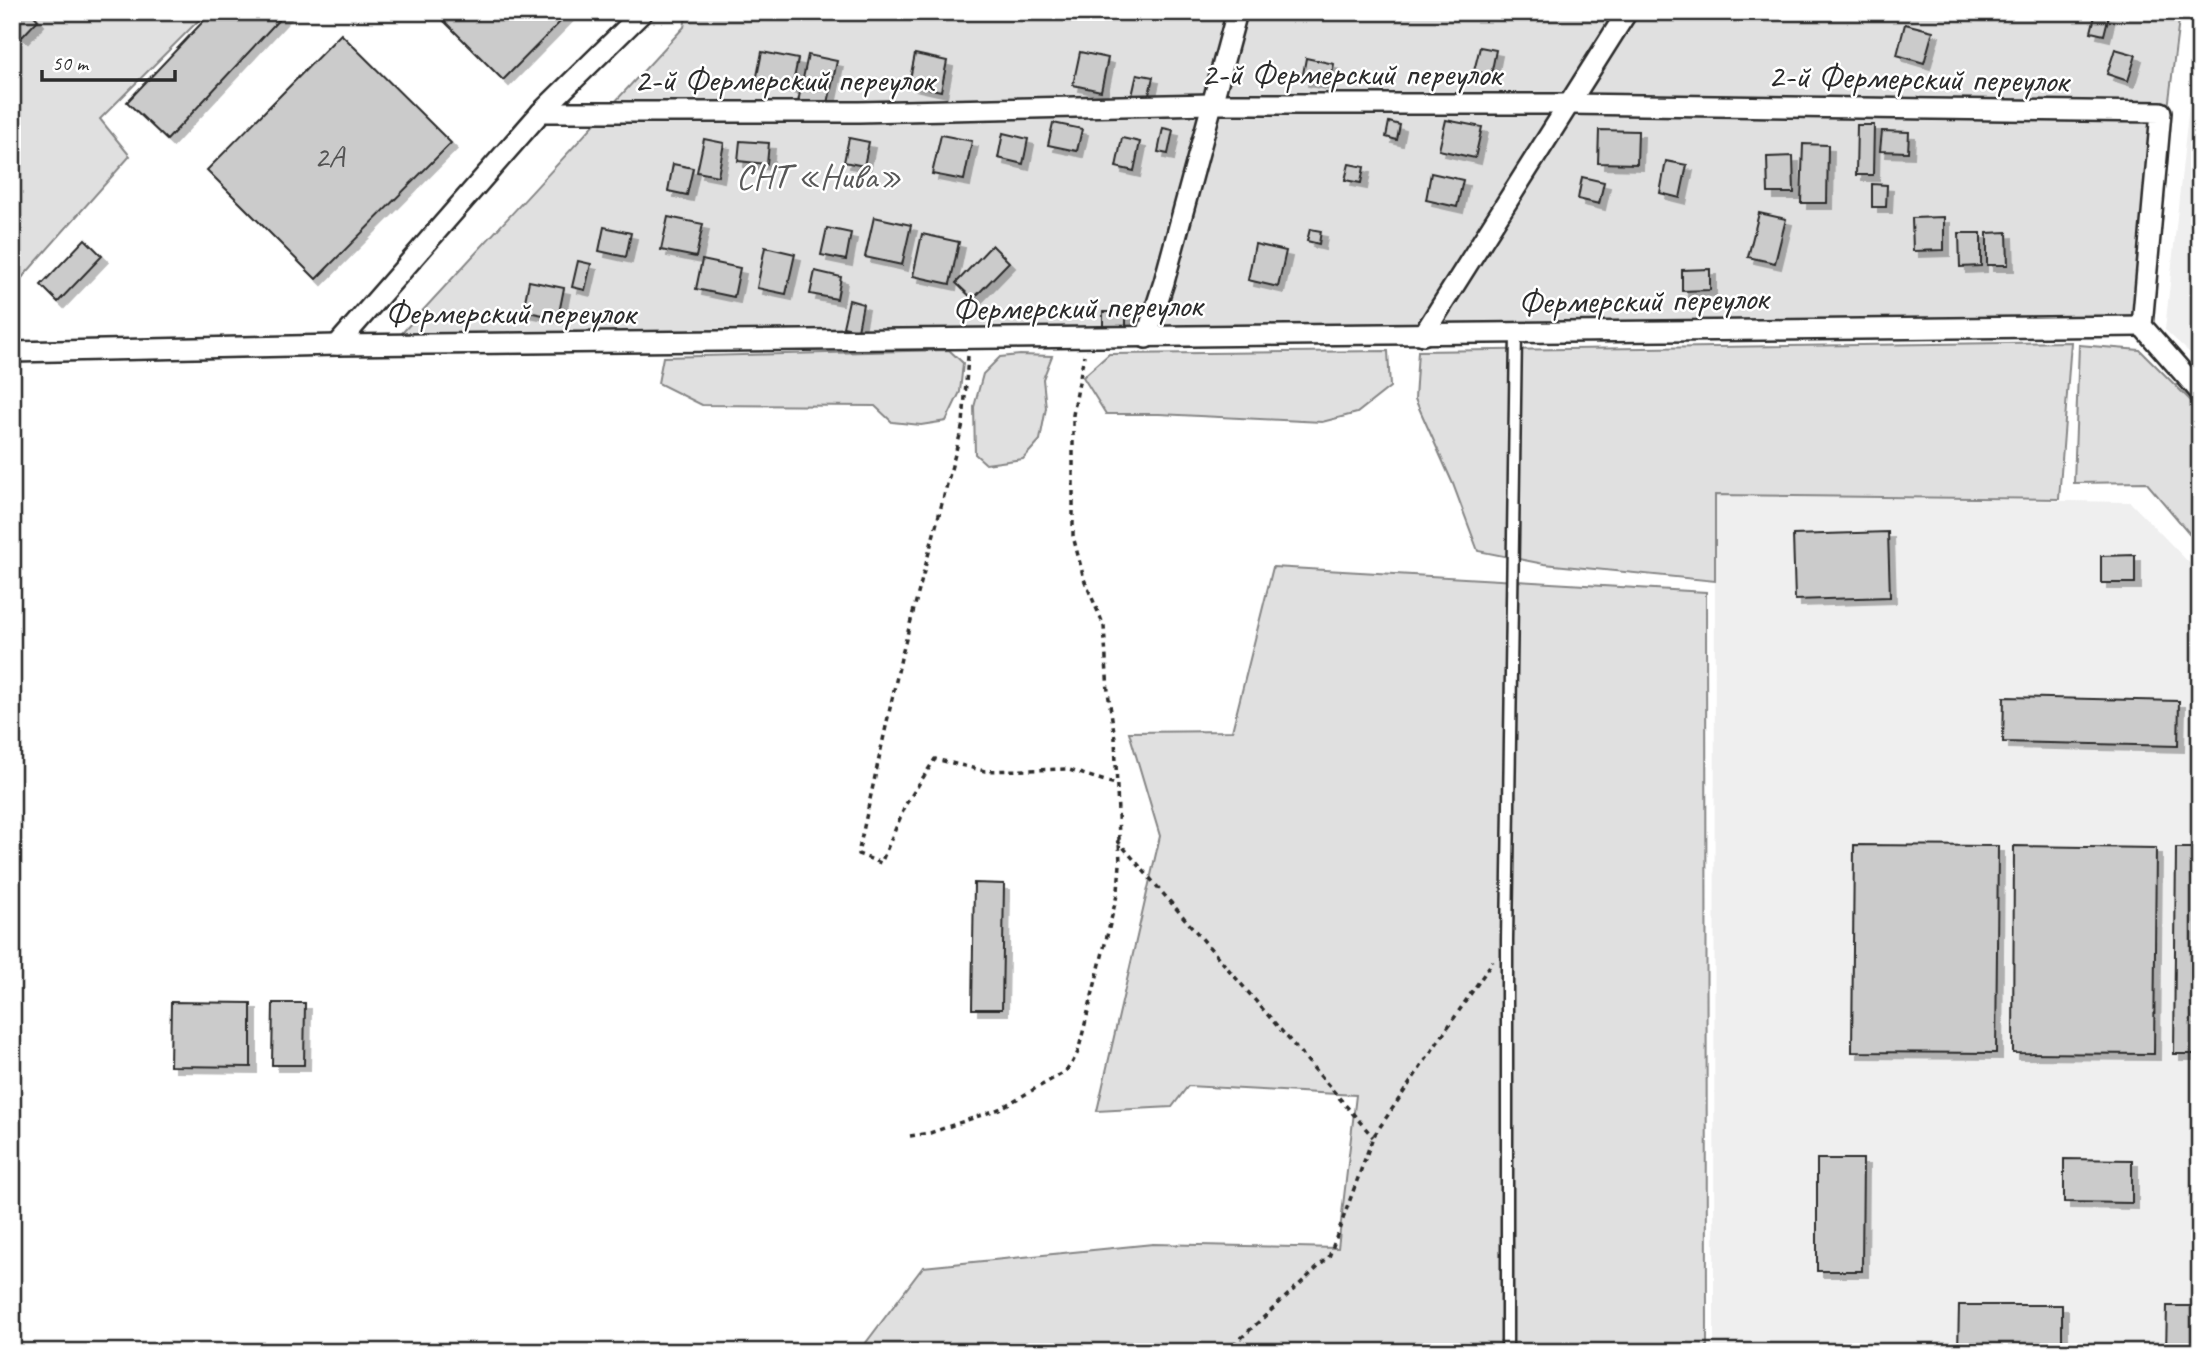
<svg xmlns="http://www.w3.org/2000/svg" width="2212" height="1364" font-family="Caveat,sans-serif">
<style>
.built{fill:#efefef}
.green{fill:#e0e0e0;stroke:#868686;stroke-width:2}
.building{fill:#cbcbcb;stroke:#2b2b2b;stroke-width:2;filter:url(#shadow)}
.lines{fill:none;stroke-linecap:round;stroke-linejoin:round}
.lane-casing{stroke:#2b2b2b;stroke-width:15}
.street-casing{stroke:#2b2b2b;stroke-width:24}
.path{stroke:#2b2b2b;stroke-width:3.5;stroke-dasharray:5 5;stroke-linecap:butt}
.lane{stroke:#fff;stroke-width:10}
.street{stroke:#fff;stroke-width:19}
.labels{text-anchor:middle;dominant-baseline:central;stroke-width:5;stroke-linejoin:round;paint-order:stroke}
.number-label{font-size:32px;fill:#535353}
.street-label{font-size:35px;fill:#2b2b2b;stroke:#fff}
.park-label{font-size:35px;fill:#585858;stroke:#fff}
</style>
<defs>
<filter id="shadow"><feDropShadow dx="6" dy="6" stdDeviation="0" flood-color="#0004"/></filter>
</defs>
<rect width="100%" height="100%" fill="#fff"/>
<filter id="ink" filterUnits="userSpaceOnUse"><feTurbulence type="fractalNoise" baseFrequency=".0143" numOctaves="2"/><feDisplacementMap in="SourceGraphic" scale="14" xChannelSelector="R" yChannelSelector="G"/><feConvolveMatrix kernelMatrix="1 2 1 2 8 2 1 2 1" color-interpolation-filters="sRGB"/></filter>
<g filter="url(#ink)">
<!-- built -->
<g class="built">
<polygon points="2191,85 2200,86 2200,362 2165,330"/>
<polygon points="1715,495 2130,502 2200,574 2200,1352 1714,1352"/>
</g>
<!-- green -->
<g class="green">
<polygon points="12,12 207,12 100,119 130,156 12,289"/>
<polygon points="687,12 2180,12 2141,325 390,346 684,27"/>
<polygon points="2071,342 2059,499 1715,495 1715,581 1544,564 1478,551 1453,484 1415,399 1418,351"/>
<polygon points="2079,345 2140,350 2200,410 2200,546 2146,482 2074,483"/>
<polygon points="949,350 963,363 960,392 946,421 921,425 892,422 875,406 702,405 658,383 663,357"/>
<polygon points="1388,351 1390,387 1357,413 1322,422 1159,414 1106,414 1083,377 1109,354"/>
<polygon points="1020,355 1052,356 1043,379 1046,408 1040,440 1023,459 986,464 975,454 974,407 983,374 1000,357"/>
<polygon points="1273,567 1706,592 1707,1352 859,1352 923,1267 1153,1244 1338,1248 1356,1095 1188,1086 1172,1107 1097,1111 1160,836 1129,732 1232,731"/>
</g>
<!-- building -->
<g class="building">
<polygon points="18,12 31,12 38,20 22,37 12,28 12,19"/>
<polygon points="212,12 286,12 167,140 127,102"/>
<polygon points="435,12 570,12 503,80"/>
<polygon points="2096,12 2109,15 2104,35 2091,32"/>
<polygon points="1905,24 1933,31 1924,63 1897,55"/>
<polygon points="341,34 451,143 316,279 207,170"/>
<polygon points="1480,47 1496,50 1491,75 1474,71"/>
<polygon points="2115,49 2136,55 2128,81 2107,74"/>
<polygon points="762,52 798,59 792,88 756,81"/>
<polygon points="1080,52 1108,58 1101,91 1073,85"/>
<polygon points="915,54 947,61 941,91 909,84"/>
<polygon points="808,55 837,61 827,108 798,102"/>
<polygon points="1306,58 1334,64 1330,85 1302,80"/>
<polygon points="1137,74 1153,77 1148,99 1132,96"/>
<polygon points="1446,120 1482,127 1475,158 1439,150"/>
<polygon points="1389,122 1400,125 1397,140 1386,137"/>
<polygon points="1053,123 1082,129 1077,151 1048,145"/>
<polygon points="1857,125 1874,125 1873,175 1856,175"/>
<polygon points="1163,128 1173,130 1168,154 1158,152"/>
<polygon points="1599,130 1638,131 1637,164 1598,163"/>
<polygon points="1882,131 1909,132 1908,152 1880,151"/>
<polygon points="1003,133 1028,139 1023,164 998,158"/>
<polygon points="941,135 972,141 964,180 932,174"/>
<polygon points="849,138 869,142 864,166 844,162"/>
<polygon points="1122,138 1140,142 1134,171 1116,167"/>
<polygon points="704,139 724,143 718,176 697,172"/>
<polygon points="740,141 769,143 767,164 738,161"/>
<polygon points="1803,144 1828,145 1827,203 1801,203"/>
<polygon points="1793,156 1794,193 1768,193 1767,157"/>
<polygon points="1666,161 1687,165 1680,198 1660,193"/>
<polygon points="673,164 693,168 687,195 668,191"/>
<polygon points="1349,164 1364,167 1361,183 1345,180"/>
<polygon points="1431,173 1463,180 1457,207 1426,200"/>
<polygon points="1582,177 1604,182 1599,204 1578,199"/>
<polygon points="1872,184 1887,185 1886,207 1872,207"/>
<polygon points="1759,213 1786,219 1775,263 1748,257"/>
<polygon points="668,217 703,224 696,257 661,250"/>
<polygon points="874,217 911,225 902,265 865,257"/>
<polygon points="1944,217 1944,250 1913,251 1912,218"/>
<polygon points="604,227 631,233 626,257 599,251"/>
<polygon points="827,228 851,233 846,260 821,255"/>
<polygon points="1310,229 1321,231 1319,244 1307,241"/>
<polygon points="2007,232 2008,265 1987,265 1987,233"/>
<polygon points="1959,233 1981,233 1981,266 1960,267"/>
<polygon points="922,234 959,242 950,284 913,276"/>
<polygon points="85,239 102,256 58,302 41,285"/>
<polygon points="1255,244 1286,251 1278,287 1248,280"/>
<polygon points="992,245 1009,262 973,299 956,283"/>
<polygon points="765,247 795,254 786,294 757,288"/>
<polygon points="702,260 740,268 734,297 696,289"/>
<polygon points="578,261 591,264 585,290 572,287"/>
<polygon points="1710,269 1710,290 1682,291 1682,270"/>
<polygon points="815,271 841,277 837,299 810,294"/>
<polygon points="529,281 564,288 558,318 523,311"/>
<polygon points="849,300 863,304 858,330 843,327"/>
<rect x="1103" y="312" width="23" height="17"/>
<polygon points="1888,532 1890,597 1795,600 1793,535"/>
<polygon points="2135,555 2135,583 2101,583 2101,556"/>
<polygon points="2004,697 2179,701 2178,746 2003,742"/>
<polygon points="1854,845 1998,846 1996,1053 1852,1052"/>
<polygon points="2014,846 2156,848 2154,1054 2013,1053"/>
<polygon points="2176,848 2200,848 2200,1054 2174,1054"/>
<polygon points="974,883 1004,884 1002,1009 972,1009"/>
<polygon points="171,1002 251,1003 251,1067 170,1066"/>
<polygon points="273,1003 305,1003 304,1065 272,1065"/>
<polygon points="1817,1159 1863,1159 1862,1271 1817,1271"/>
<polygon points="2064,1159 2132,1160 2132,1203 2064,1202"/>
<polygon points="1959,1305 2062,1305 2062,1352 1958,1352"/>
<polygon points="2167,1306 2200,1306 2200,1352 2166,1352"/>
</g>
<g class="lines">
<defs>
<polyline id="lane" points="1507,1352 1507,941 1516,334"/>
<g id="street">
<polyline points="541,112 859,112 1211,104 1569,104 2161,112 2142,326 2200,392"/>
<polyline points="1423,335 1627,12"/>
<polyline points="1146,338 1164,282 1237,12"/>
<polyline points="337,345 541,112 643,12"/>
<polyline points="12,352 337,345 2142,326"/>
</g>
</defs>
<!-- lane casing -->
<use href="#lane" class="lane-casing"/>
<!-- street casing -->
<use href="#street" class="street-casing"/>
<!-- path -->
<g class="path">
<polyline points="968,356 963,424 901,658 858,854 881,863 906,804 935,759 985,771 1066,769 1115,784"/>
<polyline points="1117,840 1373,1137"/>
<polyline points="910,1136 930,1133 999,1109 1065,1072 1071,1065 1078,1052 1109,928 1118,891 1120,864 1115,738 1108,692 1104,626 1084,579 1073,536 1073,415 1084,355"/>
<polyline points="1226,1352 1329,1257 1373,1137 1493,961"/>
</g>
<!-- lane -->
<use href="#lane" class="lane"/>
<!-- street -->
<use href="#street" class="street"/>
</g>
</g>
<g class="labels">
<!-- number labels -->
<g class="number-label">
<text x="329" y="156">2А</text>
</g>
<!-- street labels -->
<g class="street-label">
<text x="1351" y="73">2-й Фермерский переулок</text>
<text transform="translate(1918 78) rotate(1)">2-й Фермерский переулок</text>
<text x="784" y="79">2-й Фермерский переулок</text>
<text transform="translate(1643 300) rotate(-1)">Фермерский переулок</text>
<text transform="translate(1077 307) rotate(-1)">Фермерский переулок</text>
<text x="510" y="312">Фермерский переулок</text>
</g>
<!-- park labels -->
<g class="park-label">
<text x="819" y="176">СНТ «Нива»</text>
</g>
</g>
<!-- margin -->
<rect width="2212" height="1364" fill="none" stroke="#fff" stroke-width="42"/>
<rect x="21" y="21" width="2170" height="1322" fill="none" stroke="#2b2b2b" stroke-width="2.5" filter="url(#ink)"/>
<!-- scale -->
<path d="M42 70v10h133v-10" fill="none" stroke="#2b2b2b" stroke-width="3.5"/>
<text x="52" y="70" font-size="21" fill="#2b2b2b" stroke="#ffffff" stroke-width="5" paint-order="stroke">50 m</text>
</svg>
